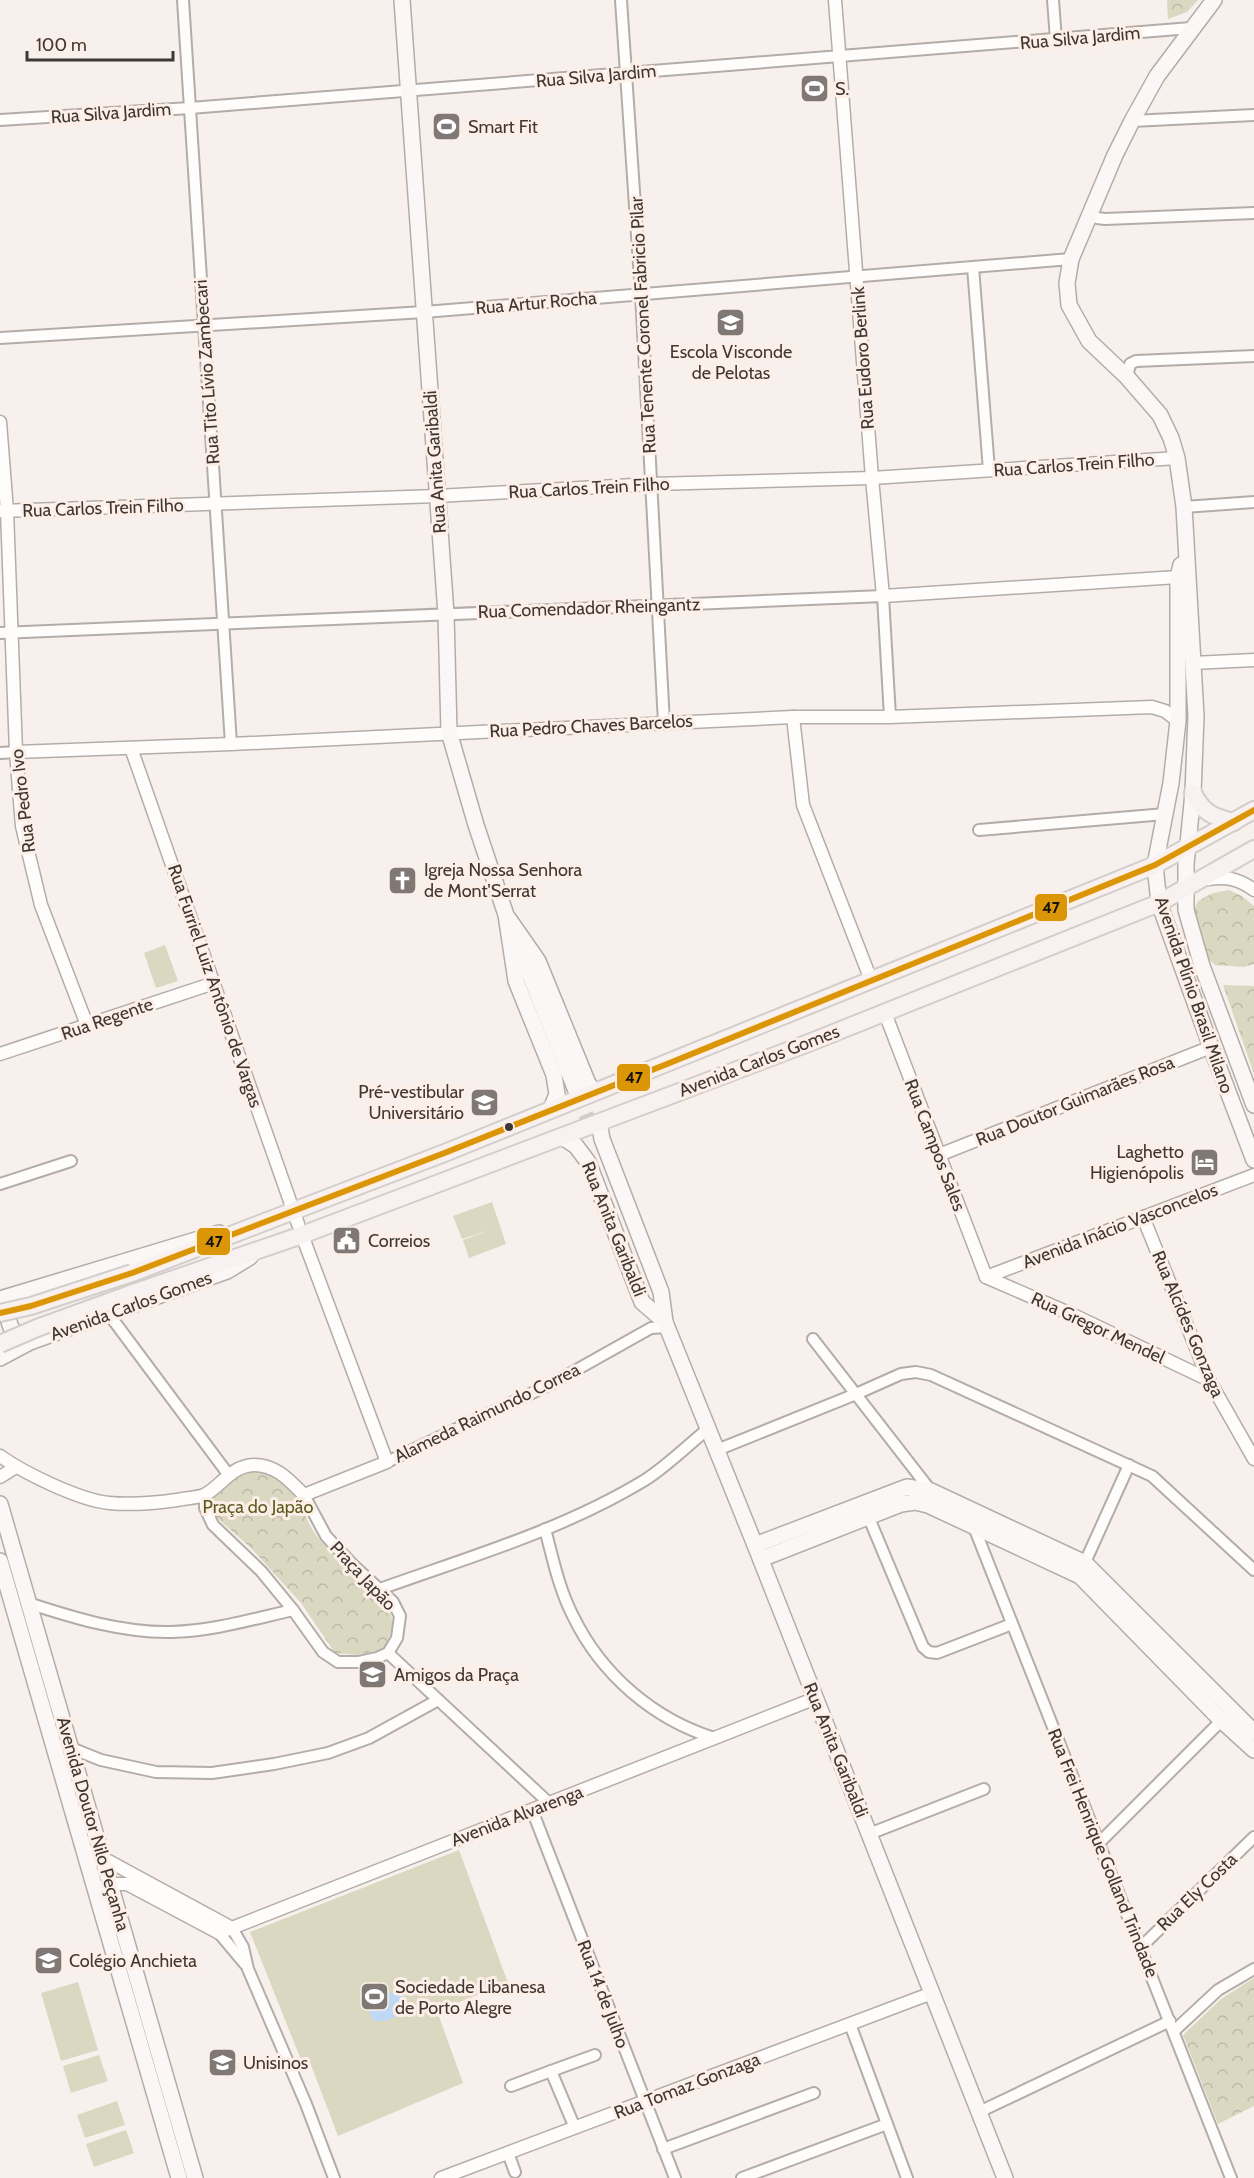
<svg xmlns="http://www.w3.org/2000/svg" width="1254" height="2178" font-family="Cabin,sans-serif">
<style>
.park{fill:url(#park-crowns)}
.pitch{fill:#dad8c1}
.water{fill:#bfd8f4}
.lines{fill:none;stroke-linecap:round;stroke-linejoin:round}
.secondary-tunnel{stroke:#d3cbc7;stroke-width:15;stroke-dasharray:15 8;stroke-linecap:butt}
.minor-casing{stroke:#b3ada9;stroke-width:14}
.tertiary-casing{stroke:#b3ada9;stroke-width:15}
.secondary-casing{stroke:#b3ada9;stroke-width:18}
.primary-casing{stroke:#d2cecb;stroke-width:20}
.minor{stroke:#fefdfc;stroke-width:10}
.tertiary{stroke:#fefdfc;stroke-width:12}
.secondary{stroke:#fbf7f6;stroke-width:15}
.primary{stroke:#f8f1f1;stroke-width:16}
.primary-bridge-casing{stroke:#d2cecb;stroke-width:20;stroke-linecap:butt}
.primary-bridge{stroke:#f8f1f1;stroke-width:16}
.bus-1-casing{stroke:#fdefe7;stroke-width:10}
.bus-1{stroke:#db9608;stroke-width:6}
.bus-dot{fill:#3e3834;stroke:#fdefe7;stroke-width:2}
.labels{text-anchor:middle;dominant-baseline:central;stroke-width:6;stroke-linejoin:round;paint-order:stroke}
.street-label{font-size:18px;fill:#3e3834;stroke:#fdefe7}
.poi-label{font-size:18px;fill:#3e3834;stroke:#fdefe7;text-anchor:start}
.park-label{font-size:18px;fill:#5a5c1f;stroke:#fdefe7}
.line-badge{stroke:#fdefe7;stroke-width:2}
.pale-badge-label{font-size:16px;text-anchor:middle;font-weight:bold;fill:#111}
</style>
<defs>
<pattern id="park-crowns" width="20" height="18" patternUnits="userSpaceOnUse" patternTransform="scale(1.5)"><rect width="20" height="18" fill="#dad8c1"/><path d="M2 6a3 3 0 1 1 6 0M12 15a3 3 0 1 1 6 0" fill="none" stroke="#bcbaa6"/></pattern>
</defs>
<rect width="100%" height="100%" fill="#f8f0ec"/>
<!-- park -->
<g class="park">
<polygon points="1167,0 1198,0 1187,12 1168,19"/>
<polygon points="1229,890 1242,896 1254,906 1254,964 1244,967 1215,965 1207,958 1194,910 1198,901 1213,893"/>
<polygon points="1223,985 1254,986 1254,1074"/>
<path d="M253 1470C261 1471 272 1472 279 1478 301 1494 304 1521 319 1539 338 1562 382 1588 391 1615 395 1627 388 1640 382 1650L358 1655 335 1653 301 1603 251 1548 216 1517 212 1507V1497L230 1478Z"/>
<polygon points="1254,1978 1254,2106 1218,2124 1183,2035 1221,1999"/>
</g>
<!-- pitch -->
<g class="pitch">
<polygon points="165,945 178,981 156,988 144,953"/>
<polygon points="492,1202 506,1244 469,1258 463,1240 490,1230 462,1239 453,1216"/>
<polygon points="459,1850 508,1983 437,2011 463,2083 338,2136 308,2057 301,2060 250,1932"/>
<polygon points="78,1982 98,2050 61,2061 41,1993"/>
<polygon points="99,2055 108,2081 71,2093 63,2066"/>
<polygon points="117,2101 125,2125 85,2138 77,2115"/>
<polygon points="126,2130 134,2153 94,2167 86,2144"/>
</g>
<!-- water -->
<polygon class="water" points="391,1992 403,1993 409,2011 385,2021 373,2021 367,2004"/>
<g class="lines">
<!-- secondary-tunnel -->
<polyline class="secondary-tunnel" points="577,1093 594,1134"/>
<defs>
<g id="minor">
<polyline points="183,0 231,744"/>
<polyline points="621,0 641,294 664,723"/>
<polyline points="1053,0 1056,40"/>
<polyline points="0,120 190,108 1191,28"/>
<polyline points="1132,121 1254,115"/>
<polyline points="1091,213 1097,218 1105,219 1254,213"/>
<polyline points="973,267 989,470"/>
<polyline points="0,338 424,312 1071,259"/>
<polyline points="1127,377 1130,364 1136,361 1254,356"/>
<polyline points="1184,507 1254,502"/>
<polyline points="0,633 883,596 890,717"/>
<polyline points="0,753 16,752"/>
<polyline points="979,830 1165,814"/>
<polyline points="0,1184 71,1161"/>
<polyline points="108,1313 228,1474"/>
<polyline points="813,1339 931,1491"/>
<polyline points="717,1450 856,1394 901,1374 916,1372 931,1375 1152,1476 1254,1570"/>
<polyline points="387,1462 553,1383 651,1328 667,1327"/>
<polyline points="205,1495 205,1508 213,1525 261,1571 293,1610 323,1652 338,1662 359,1662 377,1658 388,1653 397,1638 400,1616 393,1602 353,1565 326,1536 304,1495"/>
<polyline points="866,1511 923,1647 929,1652 937,1653 1012,1624"/>
<polyline points="974,1527 1231,2178"/>
<path d="M545 1529C553 1559 559 1589 573 1616 601 1674 653 1719 714 1738"/>
<polyline points="1082,1569 1129,1465"/>
<path d="M380 1589C469 1557 563 1530 645 1480 667 1466 688 1445 709 1428"/>
<path d="M28 1603C74 1618 123 1633 171 1632 213 1631 253 1619 293 1610"/>
<polyline points="388,1653 549,1803"/>
<polyline points="71,1748 101,1760 156,1772 212,1773 274,1764 328,1753 369,1738 438,1700"/>
<polyline points="532,1810 675,2178"/>
<polyline points="869,1834 984,1789"/>
<polyline points="1098,1844 1225,1717"/>
<polyline points="232,1928 243,1947 248,1969 306,2104 334,2178"/>
<polyline points="219,1933 245,1964"/>
<polyline points="1140,1948 1254,1837"/>
<polyline points="850,2024 907,2178"/>
<polyline points="1174,2031 1218,1990 1254,1969"/>
<polyline points="551,2071 595,2055"/>
<polyline points="511,2086 551,2071 575,2128"/>
<polyline points="979,2112 1170,2021"/>
<polyline points="663,2149 814,2093"/>
<polyline points="508,2153 515,2172"/>
<polyline points="742,2178 887,2124"/>
</g>
<g id="tertiary">
<polyline points="835,0 872,478 883,596 1178,577"/>
<polyline points="0,422 7,511 16,752 22,826 41,905 87,1025"/>
<polyline points="0,511 437,496 652,484 872,478 1177,458"/>
<polyline points="1193,663 1254,660"/>
<polyline points="793,717 803,805 871,980"/>
<polyline points="131,748 298,1224"/>
<polyline points="16,752 231,744 793,717 890,717 1152,707 1165,711 1178,721"/>
<path d="M1208 879C1226 876 1239 879 1254 890"/>
<polyline points="885,1013 986,1277"/>
<polyline points="0,1054 214,983"/>
<polyline points="939,1155 1211,1047"/>
<polyline points="1143,1217 1209,1380 1254,1459"/>
<polyline points="986,1277 1254,1175"/>
<polyline points="986,1277 1071,1314 1209,1380"/>
<path d="M0 1456C24 1473 79 1500 109 1503 130 1505 156 1503 177 1500 185 1498 197 1498 204 1495 221 1487 230 1466 254 1465 276 1465 289 1480 304 1495L387 1462 302 1235"/>
<polyline points="0,1477 16,1467"/>
<polyline points="103,1858 232,1928"/>
<polyline points="105,1890 114,1884 127,1884 219,1933 816,1698"/>
<polyline points="441,2178 932,1993"/>
</g>
<g id="secondary">
<polyline points="402,0 446,614 449,732 476,825 506,915 516,981 554,1075 557,1094 551,1109"/>
<polyline points="1214,0 1157,76 1132,121 1115,155 1071,259 1067,283 1069,305 1089,341 1127,377 1160,415 1171,438 1177,458 1184,507 1196,716 1193,793 1186,864 1186,910 1202,966 1254,1105"/>
<polyline points="1181,565 1178,577 1178,721 1171,783 1155,865 1159,903 1211,1047 1254,1160"/>
<polyline points="508,918 538,961 587,1081 593,1092"/>
<polyline points="516,940 577,1093"/>
<polyline points="599,1122 602,1139 661,1292 665,1322 755,1545 1005,2178"/>
<polyline points="562,1137 576,1146 588,1162 642,1302 665,1322"/>
<polyline points="0,1299 219,1233"/>
<path d="M12 1300C5 1318 8 1333 27 1341"/>
<polyline points="0,1358 30,1342 227,1271 250,1257"/>
<polyline points="0,1504 195,2178"/>
<polyline points="755,1545 907,1487 931,1491 1085,1563 1254,1732"/>
<polyline points="761,1559 901,1504 915,1502 928,1505 1080,1576 1221,1720 1254,1750"/>
<polyline points="0,1561 179,2178"/>
</g>
<g id="primary">
<path d="M1193 793C1203 813 1213 817 1234 822"/>
<polyline points="132,1273 447,1152 1155,865 1254,810"/>
<polyline points="136,1292 302,1235 811,1042 1159,903 1254,849"/>
</g>
</defs>
<!-- minor casing -->
<use href="#minor" class="minor-casing"/>
<!-- tertiary casing -->
<use href="#tertiary" class="tertiary-casing"/>
<!-- secondary casing -->
<use href="#secondary" class="secondary-casing"/>
<!-- primary casing -->
<use href="#primary" class="primary-casing"/>
<!-- minor -->
<use href="#minor" class="minor"/>
<!-- tertiary -->
<use href="#tertiary" class="tertiary"/>
<!-- secondary -->
<use href="#secondary" class="secondary"/>
<!-- primary -->
<use href="#primary" class="primary"/>
<defs>
<g id="primary-bridge">
<polyline points="0,1313 31,1306 132,1273"/>
<polyline points="0,1344 37,1328 136,1292"/>
</g>
</defs>
<!-- primary-bridge casing -->
<use href="#primary-bridge" class="primary-bridge-casing"/>
<!-- primary-bridge -->
<use href="#primary-bridge" class="primary-bridge"/>
<defs>
<polyline id="bus-1" points="0,1313 31,1306 132,1273 447,1152 672,1062 1155,865 1254,810"/>
</defs>
<!-- bus-1 casing -->
<use href="#bus-1" class="bus-1-casing"/>
<!-- bus-1 -->
<use href="#bus-1" class="bus-1"/>
</g>
<!-- icons -->
<defs>
<symbol id="stadium-square" viewBox="-11 -11 22 22"><rect x="-9" y="-9" width="18" height="18" rx="4" fill="#7f7874" stroke="#fdefe7"/><path d="M0-5a6.5 5 0 1 0 0 10a6.5 5 0 1 0 0-10ZM-3.5-1.8h7v3.6h-7Z" fill="#fff"/></symbol>
<symbol id="school-square" viewBox="-11 -11 22 22"><rect x="-9" y="-9" width="18" height="18" rx="4" fill="#7f7874" stroke="#fdefe7"/><path d="M0-5L7-2L0 1L-7-2ZM-4 1L0 2.5L4 1V4Q0 6-4 4Z" fill="#fff"/></symbol>
<symbol id="church-square" viewBox="-11 -11 22 22"><rect x="-9" y="-9" width="18" height="18" rx="4" fill="#7f7874" stroke="#fdefe7"/><path d="M-1.2-6h2.4v3.5h3.3v2.4h-3.3V6h-2.4V-.1h-3.3v-2.4h3.3Z" fill="#fff"/></symbol>
<symbol id="hotel-square" viewBox="-11 -11 22 22"><rect x="-9" y="-9" width="18" height="18" rx="4" fill="#7f7874" stroke="#fdefe7"/><path d="M-6-4.5h1.5V1H6V5H4.5V3h-9V5H-6ZM-4 0a1.8 1.8 0 1 1 3.6 0ZM.5 0V-2.5h3Q6-2.5 6 0Z" fill="#fff"/></symbol>
<symbol id="civic-square" viewBox="-11 -11 22 22"><rect x="-9" y="-9" width="18" height="18" rx="4" fill="#7f7874" stroke="#fdefe7"/><path d="M-.6-6.5H3V-4.5H.6V-3L4-1V1h2V6H-6V1h2V-1L-.6-3ZM-1.2 2.5V6h2.4V2.5Z" fill="#fff"/></symbol>
<symbol id="university-square" viewBox="-11 -11 22 22"><rect x="-9" y="-9" width="18" height="18" rx="4" fill="#7f7874" stroke="#fdefe7"/><path d="M0-5L7-2L0 1L-7-2ZM-4 1L0 2.5L4 1V4Q0 6-4 4Z" fill="#fff"/></symbol>
</defs>
<g fill-rule="evenodd">
<use href="#stadium-square" x="798" y="72" width="33" height="33"/>
<use href="#stadium-square" x="430" y="110" width="33" height="33"/>
<use href="#school-square" x="714" y="306" width="33" height="33"/>
<use href="#church-square" x="386" y="864" width="33" height="33"/>
<use href="#school-square" x="468" y="1086" width="33" height="33"/>
<use href="#hotel-square" x="1188" y="1146" width="33" height="33"/>
<use href="#civic-square" x="330" y="1224" width="33" height="33"/>
<use href="#school-square" x="356" y="1658" width="33" height="33"/>
<use href="#school-square" x="32" y="1944" width="33" height="33"/>
<use href="#stadium-square" x="358" y="1980" width="33" height="33"/>
<use href="#university-square" x="206" y="2046" width="33" height="33"/>
</g>
<!-- markers -->
<circle class="bus-dot" cx="509" cy="1127" r="5"/>
<g class="labels">
<!-- street labels -->
<g class="street-label">
<text transform="translate(1080 38) rotate(-5)">Rua Silva Jardim</text>
<text transform="translate(596 76) rotate(-5)">Rua Silva Jardim</text>
<text transform="translate(111 113) rotate(-4)">Rua Silva Jardim</text>
<text transform="translate(536 303) rotate(-5)">Rua Artur Rocha</text>
<text transform="translate(643 325) rotate(-93)">Rua Tenente Coronel Fabricio Pilar</text>
<text transform="translate(863 358) rotate(-94)">Rua Eudoro Berlink</text>
<text transform="translate(207 372) rotate(-94)">Rua Tito Lívio Zambecari</text>
<text transform="translate(435 462) rotate(-94)">Rua Anita Garibaldi</text>
<text transform="translate(1074 465) rotate(-4)">Rua Carlos Trein Filho</text>
<text transform="translate(589 488) rotate(-3)">Rua Carlos Trein Filho</text>
<text transform="translate(103 508) rotate(-2)">Rua Carlos Trein Filho</text>
<text transform="translate(589 608) rotate(-2)">Rua Comendador Rheingantz</text>
<text transform="translate(591 726) rotate(-3)">Rua Pedro Chaves Barcelos</text>
<text transform="translate(23 801) rotate(-97)">Rua Pedro Ivo</text>
<text transform="translate(215 986) rotate(71)">Rua Furriel Luiz Antônio de Vargas</text>
<text transform="translate(1194 995) rotate(71)">Avenida Plínio Brasil Milano</text>
<text transform="translate(107 1019) rotate(-19)">Rua Regente</text>
<text transform="translate(759 1061) rotate(-21)">Avenida Carlos Gomes</text>
<text transform="translate(1075 1101) rotate(-22)">Rua Doutor Guimarães Rosa</text>
<text transform="translate(935 1145) rotate(69)">Rua Campos Sales</text>
<text transform="translate(1120 1226) rotate(-21)">Avenida Inácio Vasconcelos</text>
<text transform="translate(614 1229) rotate(68)">Rua Anita Garibaldi</text>
<text transform="translate(131 1306) rotate(-20)">Avenida Carlos Gomes</text>
<text transform="translate(1188 1324) rotate(67)">Rua Alcídes Gonzaga</text>
<text transform="translate(1098 1328) rotate(25)">Rua Gregor Mendel</text>
<text transform="translate(487 1413) rotate(-26)">Alameda Raimundo Correa</text>
<text transform="translate(363 1576) rotate(47)">Praça Japão</text>
<text transform="translate(836 1750) rotate(68)">Rua Anita Garibaldi</text>
<text transform="translate(517 1816) rotate(-21)">Avenida Alvarenga</text>
<text transform="translate(93 1824) rotate(74)">Avenida Doutor Nilo Peçanha</text>
<text transform="translate(1103 1853) rotate(68)">Rua Frei Henrique Golland Trindade</text>
<text transform="translate(1197 1892) rotate(-44)">Rua Ely Costa</text>
<text transform="translate(603 1994) rotate(69)">Rua 14 de Julho</text>
<text transform="translate(687 2086) rotate(-21)">Rua Tomaz Gonzaga</text>
</g>
<!-- poi labels -->
<g class="poi-label">
<text x="835" y="89">S.</text>
<text x="468" y="127">Smart Fit</text>
<text x="731" y="352" text-anchor="middle">Escola Visconde<tspan x="731" dy="21">de Pelotas</tspan></text>
<text x="424" y="870">Igreja Nossa Senhora<tspan x="424" dy="21">de Mont'Serrat</tspan></text>
<text x="464" y="1092" text-anchor="end">Pré-vestibular<tspan x="464" dy="21">Universitário</tspan></text>
<text x="1184" y="1152" text-anchor="end">Laghetto<tspan x="1184" dy="21">Higienópolis</tspan></text>
<text x="368" y="1241">Correios</text>
<text x="394" y="1675">Amigos da Praça</text>
<text x="69" y="1961">Colégio Anchieta</text>
<text x="395" y="1987">Sociedade Libanesa<tspan x="395" dy="21">de Porto Alegre</tspan></text>
<text x="243" y="2063">Unisinos</text>
</g>
<!-- park labels -->
<g class="park-label">
<text x="258" y="1507">Praça do Japão</text>
</g>
</g>
<g class="line-badge">
<rect x="1034" y="893" width="34" height="29" rx="6" fill="#db9608"/>
<rect x="616" y="1063" width="35" height="29" rx="6" fill="#db9608"/>
<rect x="196" y="1227" width="35" height="29" rx="6" fill="#db9608"/>
</g>
<g class="pale-badge-label">
<text x="1051" y="913">47</text>
<text x="634" y="1083">47</text>
<text x="214" y="1247">47</text>
</g>
<!-- scale -->
<path d="M27 51v9h146v-9" fill="none" stroke="#3e3834" stroke-width="3"/>
<text x="36" y="51" font-size="18" fill="#3e3834" stroke="#fdefe7" stroke-width="4.5" paint-order="stroke">100 m</text>
</svg>
